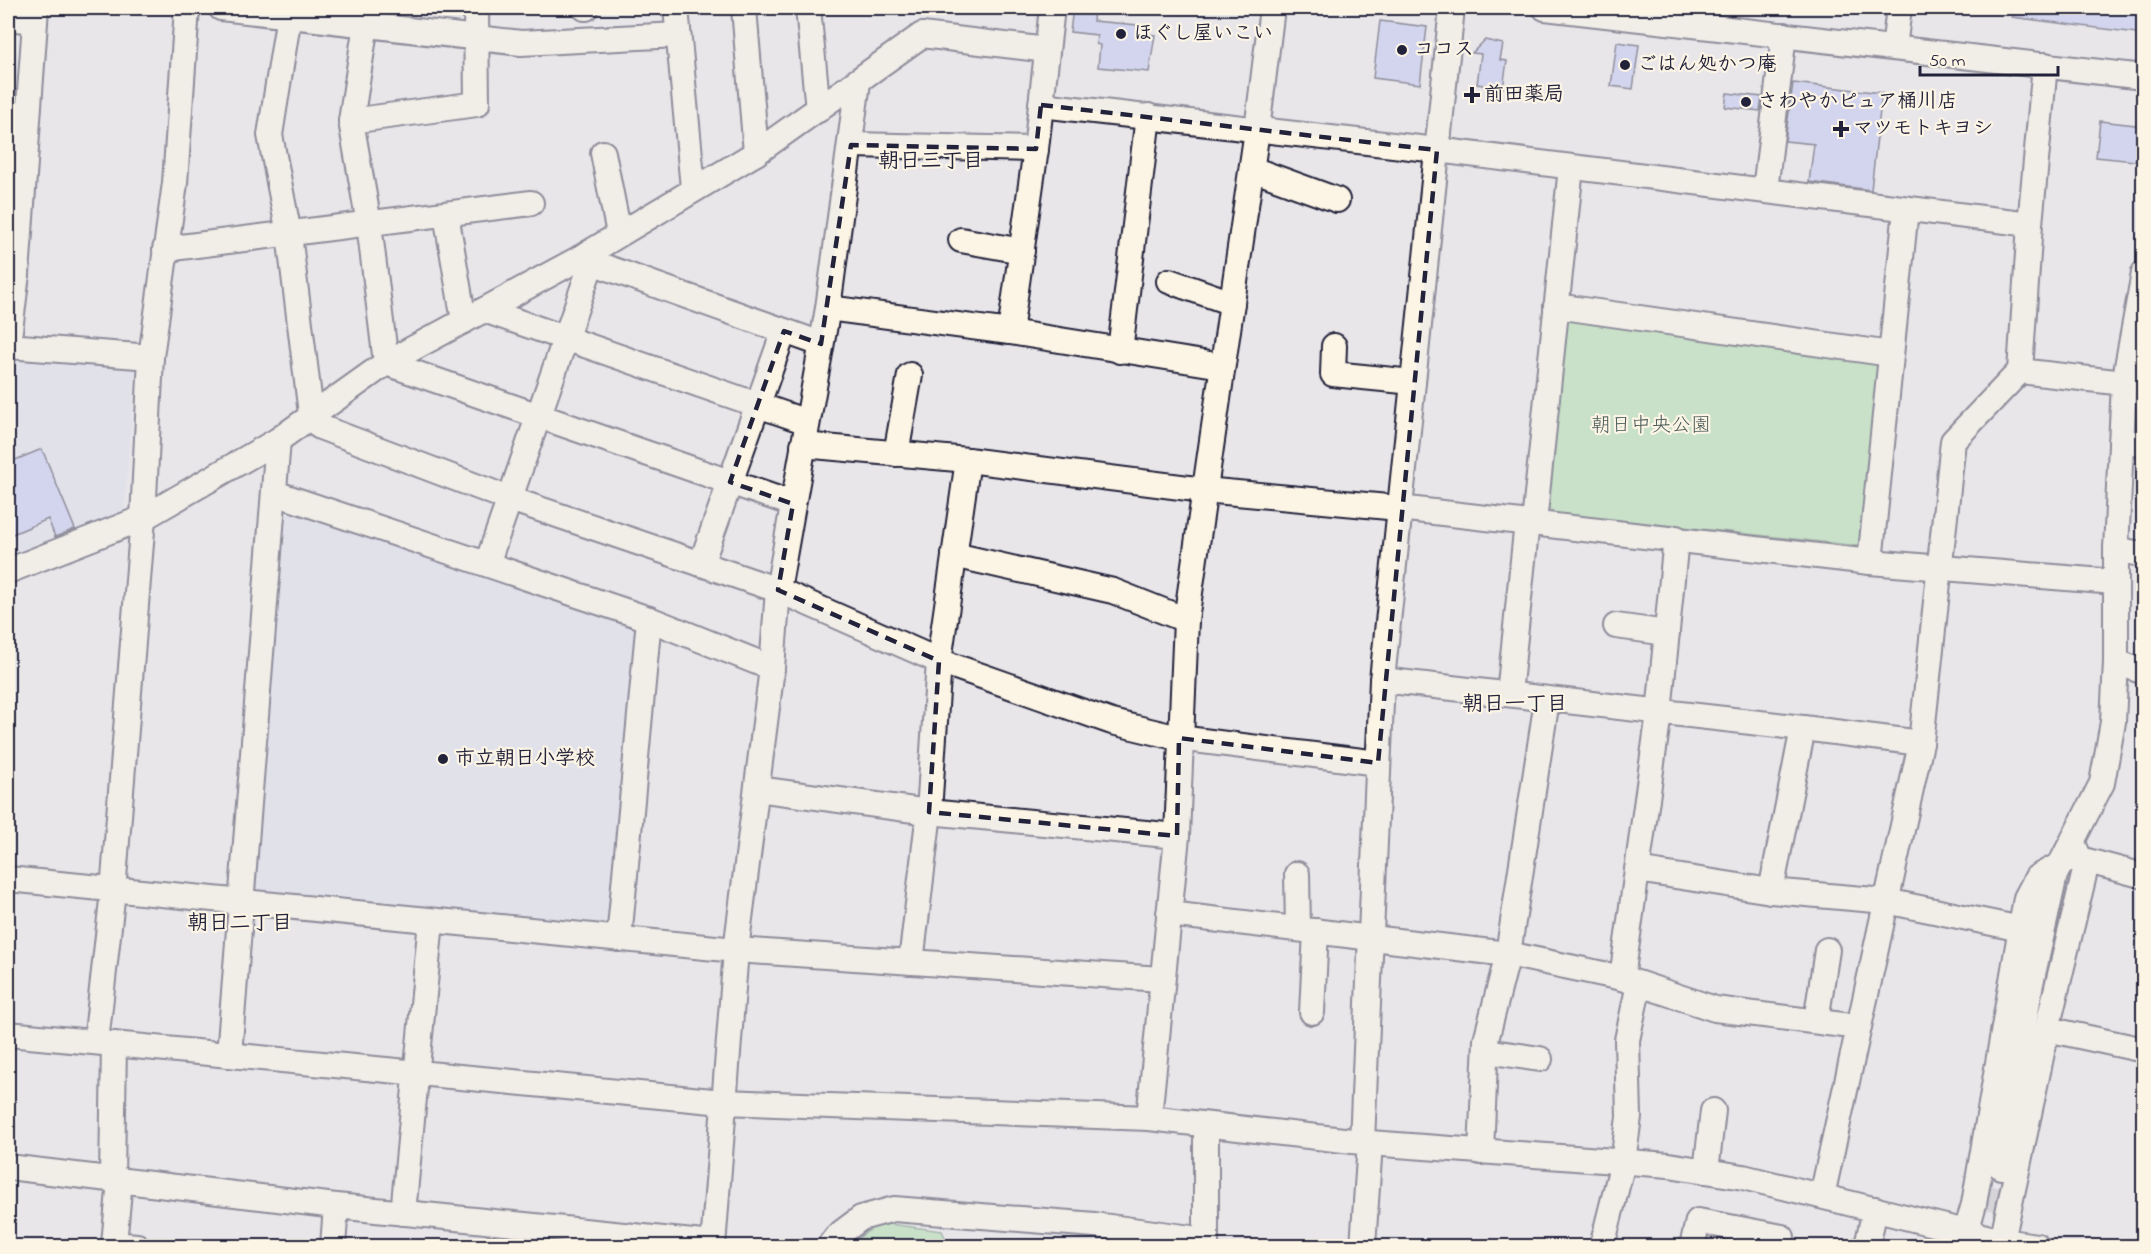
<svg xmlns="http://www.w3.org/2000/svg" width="2151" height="1254" font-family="'Indie Flower','Klee One',sans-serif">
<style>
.built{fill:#dadbec}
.green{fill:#a2dba0;stroke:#627e6e;stroke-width:1.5}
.building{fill:#bac2f3;stroke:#22223b;stroke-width:1.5}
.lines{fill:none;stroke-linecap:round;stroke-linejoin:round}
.minor-tunnel{stroke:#c0bfc6;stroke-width:24;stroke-dasharray:24 12;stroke-linecap:butt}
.minor-casing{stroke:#22223b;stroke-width:28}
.minor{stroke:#fcf5e5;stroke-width:24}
.marked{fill:none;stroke:#22223b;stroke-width:4.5;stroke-dasharray:12 8;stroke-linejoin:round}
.poi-dot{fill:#22223b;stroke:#fcf5e5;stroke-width:2}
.labels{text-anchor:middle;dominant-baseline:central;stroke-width:4.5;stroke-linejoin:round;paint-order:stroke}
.poi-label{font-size:20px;font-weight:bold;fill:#22223b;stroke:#fcf5e5;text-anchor:start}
.park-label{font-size:20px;fill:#485a59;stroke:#fcf5e5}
.neighbourhood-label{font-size:21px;font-weight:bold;fill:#22223b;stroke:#fcf5e5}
</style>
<rect width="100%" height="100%" fill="#e8e6e9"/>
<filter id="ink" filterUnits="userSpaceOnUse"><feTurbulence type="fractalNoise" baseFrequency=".0167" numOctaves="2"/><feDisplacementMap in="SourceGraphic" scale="12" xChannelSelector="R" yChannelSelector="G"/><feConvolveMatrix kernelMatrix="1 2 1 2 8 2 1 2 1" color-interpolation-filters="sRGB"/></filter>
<g filter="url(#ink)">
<!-- built -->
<g class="built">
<polygon points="8,356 130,367 135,372 124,513 8,567"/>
<polygon points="283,507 635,627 611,925 604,932 251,891"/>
</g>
<!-- green -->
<g class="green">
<polygon points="1570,320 1882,363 1863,542 1859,546 1554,513 1544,504 1562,326"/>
<polygon points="889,1224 942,1231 949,1246 848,1246 874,1227"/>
</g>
<!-- building -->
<g class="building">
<polygon points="1073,8 1094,9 1093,21 1138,25 1137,33 1155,35 1149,72 1098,67 1100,45 1096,44 1097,35 1070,32"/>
<polygon points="2013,8 2144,8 2144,34 2012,17"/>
<polygon points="1380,21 1427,27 1420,84 1373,78"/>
<polygon points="1485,40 1503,44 1500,60 1507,61 1503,88 1477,84 1481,54 1472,53"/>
<polygon points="1617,42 1639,45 1633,89 1611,86"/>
<polygon points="1793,83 1882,93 1871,190 1809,182 1814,144 1785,141"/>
<polygon points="1727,93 1762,97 1760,111 1725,107"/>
<polygon points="2100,121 2144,126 2144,162 2096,157"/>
<polygon points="42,449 75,529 55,537 48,519 8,536 8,463"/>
</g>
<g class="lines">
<!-- minor-tunnel -->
<polyline class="minor-tunnel" points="1986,1246 2001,1167"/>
<defs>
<g id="minor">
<polyline points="221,8 521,43 678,35"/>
<polyline points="476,8 477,104 351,121 369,224 386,363 793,504"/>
<polyline points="585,8 586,8"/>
<polyline points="676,8 693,188"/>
<polyline points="744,8 756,153"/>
<polyline points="808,8 818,110"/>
<polyline points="1545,8 2144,77"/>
<polyline points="289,15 270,135 289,234 311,414 320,427 510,499 778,590 939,661 1112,722 1179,738 1378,763"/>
<polyline points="8,18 35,21"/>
<polyline points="1894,48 1899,8"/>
<polyline points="2045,65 2030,224 2020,371 2124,383"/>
<polyline points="1041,105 1437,150 2030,224"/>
<polyline points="351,121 366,24"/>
<polyline points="851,145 1036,149"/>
<polyline points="603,153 619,234"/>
<polyline points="1252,169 1337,200"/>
<polyline points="1765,190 1784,35"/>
<polyline points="446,214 464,321"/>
<polyline points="961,240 1022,251"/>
<polyline points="165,249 531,203"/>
<polyline points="580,258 821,344"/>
<polyline points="8,272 17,274 8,346"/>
<polyline points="17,274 36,8"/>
<polyline points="1169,281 1232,303"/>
<polyline points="1556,306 1891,354"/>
<polyline points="828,308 1010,332 1222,366"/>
<polyline points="484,310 807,422"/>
<polyline points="1010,332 1036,149 1052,8"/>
<polyline points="8,346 151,357"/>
<polyline points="1334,346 1333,374 1413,382"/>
<polyline points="1120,351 1148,116"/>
<polyline points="2121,442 2144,444"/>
<polyline points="803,445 968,460 1204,490 1399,508 1870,562 2115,582"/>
<polyline points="896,454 910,375"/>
<polyline points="275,493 649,619 772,668"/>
<polyline points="1534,523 1571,167"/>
<polyline points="2116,549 2144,555"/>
<polyline points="954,555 1113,591 1186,620"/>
<polyline points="1870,562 1906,209"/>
<polyline points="487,564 592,262"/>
<polyline points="701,564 784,331"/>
<polyline points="8,571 143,518 278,440 386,363 580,258 756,153 922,35 1047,50"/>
<polyline points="1616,626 1667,633"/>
<polyline points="2116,662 2144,672"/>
<polyline points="1382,680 1803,728"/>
<polyline points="1509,694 1527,522"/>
<polyline points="757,789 929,812 1177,836"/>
<polyline points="2080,859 2144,876"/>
<polyline points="1637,870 1771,891 1886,901 2021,929"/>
<polyline points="1297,874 1298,929"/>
<polyline points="8,879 736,950 1161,979"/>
<polyline points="1771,891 1803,728 1921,743"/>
<polyline points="1169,914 1508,954 1622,978 1715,1009 1859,1027"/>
<polyline points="619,939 649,619"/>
<polyline points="911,962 929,812 939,661 968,460"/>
<polyline points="1622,978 1659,713 1676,538"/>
<polyline points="1312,1012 1316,931"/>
<polyline points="1816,1021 1827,950"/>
<polyline points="2047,1029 2144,1050"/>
<polyline points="8,1034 723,1102 1149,1118 1370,1143 1669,1165 1743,1177 2002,1241 2037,1246"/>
<polyline points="96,1042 113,891 143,518 151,357 175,183 187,8"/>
<polyline points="1486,1051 1540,1059"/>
<polyline points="229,1055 278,440"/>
<polyline points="1149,1118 1177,836 1186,620 1257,130 1272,8"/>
<polyline points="1362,1142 1382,680 1452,8"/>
<polyline points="1481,1152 1486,1040 1508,954 1547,700"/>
<polyline points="8,1167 336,1206 713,1244"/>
<polyline points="2001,1167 2030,988 2055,875 2102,783 2113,722 2116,662 2116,549 2124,383 2144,273"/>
<polyline points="1706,1171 1713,1111"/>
<polyline points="112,1179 114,1044"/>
<polyline points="120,1180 114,1244 137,1246"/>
<polyline points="1822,1196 1921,743 1953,441 2020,371"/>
<polyline points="403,1213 431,921"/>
<polyline points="333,1246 336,1206"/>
<polyline points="713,1246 736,950 772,668 778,590 828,308 858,82"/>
<polyline points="829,1246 837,1236 861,1218 894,1209 1095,1225 1206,1240"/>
<polyline points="1206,1246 1206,1125"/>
<polyline points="1363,1246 1370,1143"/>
<polyline points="1602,1246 1623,1162 1629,1117 1627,1040 1639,984"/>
<polyline points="1692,1246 1698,1221 1782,1237 1780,1246"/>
<polyline points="1867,1246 1875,1209"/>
<polyline points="1962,1246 1974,1204 2026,898 2037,877 2063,863"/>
<polyline points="2001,1246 2047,1029 2085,871 2073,843"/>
</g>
</defs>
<!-- minor casing -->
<use href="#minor" class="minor-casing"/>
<!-- minor -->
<use href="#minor" class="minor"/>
</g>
</g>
<!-- marked area -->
<path d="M0 0H2151V1254H0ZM1041 105 1437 150 1378 763 1179 738 1177 836 929 812 939 661 778 590 793 504 730 482 784 331 821 344 851 145 1036 149Z" fill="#e8e6e9" fill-opacity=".55" fill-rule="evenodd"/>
<path class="marked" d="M1041 105 1437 150 1378 763 1179 738 1177 836 929 812 939 661 778 590 793 504 730 482 784 331 821 344 851 145 1036 149Z"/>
<!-- markers -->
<g class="poi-dot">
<circle cx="1121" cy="34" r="6"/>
<circle cx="1402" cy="50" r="6"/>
<circle cx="1625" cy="65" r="6"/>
<path d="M1469 86h6v6h6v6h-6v6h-6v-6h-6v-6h6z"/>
<circle cx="1746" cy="102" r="6"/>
<path d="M1838 120h6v6h6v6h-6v6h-6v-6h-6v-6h6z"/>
<circle cx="443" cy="759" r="6"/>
</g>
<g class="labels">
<!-- poi labels -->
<g class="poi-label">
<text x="1133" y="34">ほぐし屋いこい</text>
<text x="1414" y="50">ココス</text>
<text x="1637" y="65">ごはん処かつ庵</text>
<text x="1484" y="95">前田薬局</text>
<text x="1758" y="102">さわやかピュア桶川店</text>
<text x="1853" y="129">マツモトキヨシ</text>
<text x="455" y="759">市立朝日小学校</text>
</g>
<!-- park labels -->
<g class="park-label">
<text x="1651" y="426">朝日中央公園</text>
</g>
<!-- neighbourhood labels -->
<g class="neighbourhood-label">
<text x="931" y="162">朝日三丁目</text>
<text x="1515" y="705">朝日一丁目</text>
<text x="240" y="924">朝日二丁目</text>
</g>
</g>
<!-- margin -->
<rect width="2151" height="1254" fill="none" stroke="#fcf5e5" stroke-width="30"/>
<rect x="15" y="15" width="2121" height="1224" fill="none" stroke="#22223b" stroke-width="2" filter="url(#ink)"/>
<!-- scale -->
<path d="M1920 66v9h138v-9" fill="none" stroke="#22223b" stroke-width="3"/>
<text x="1929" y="66" font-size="18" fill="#22223b" stroke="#fcf5e5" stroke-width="4.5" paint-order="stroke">50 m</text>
</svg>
